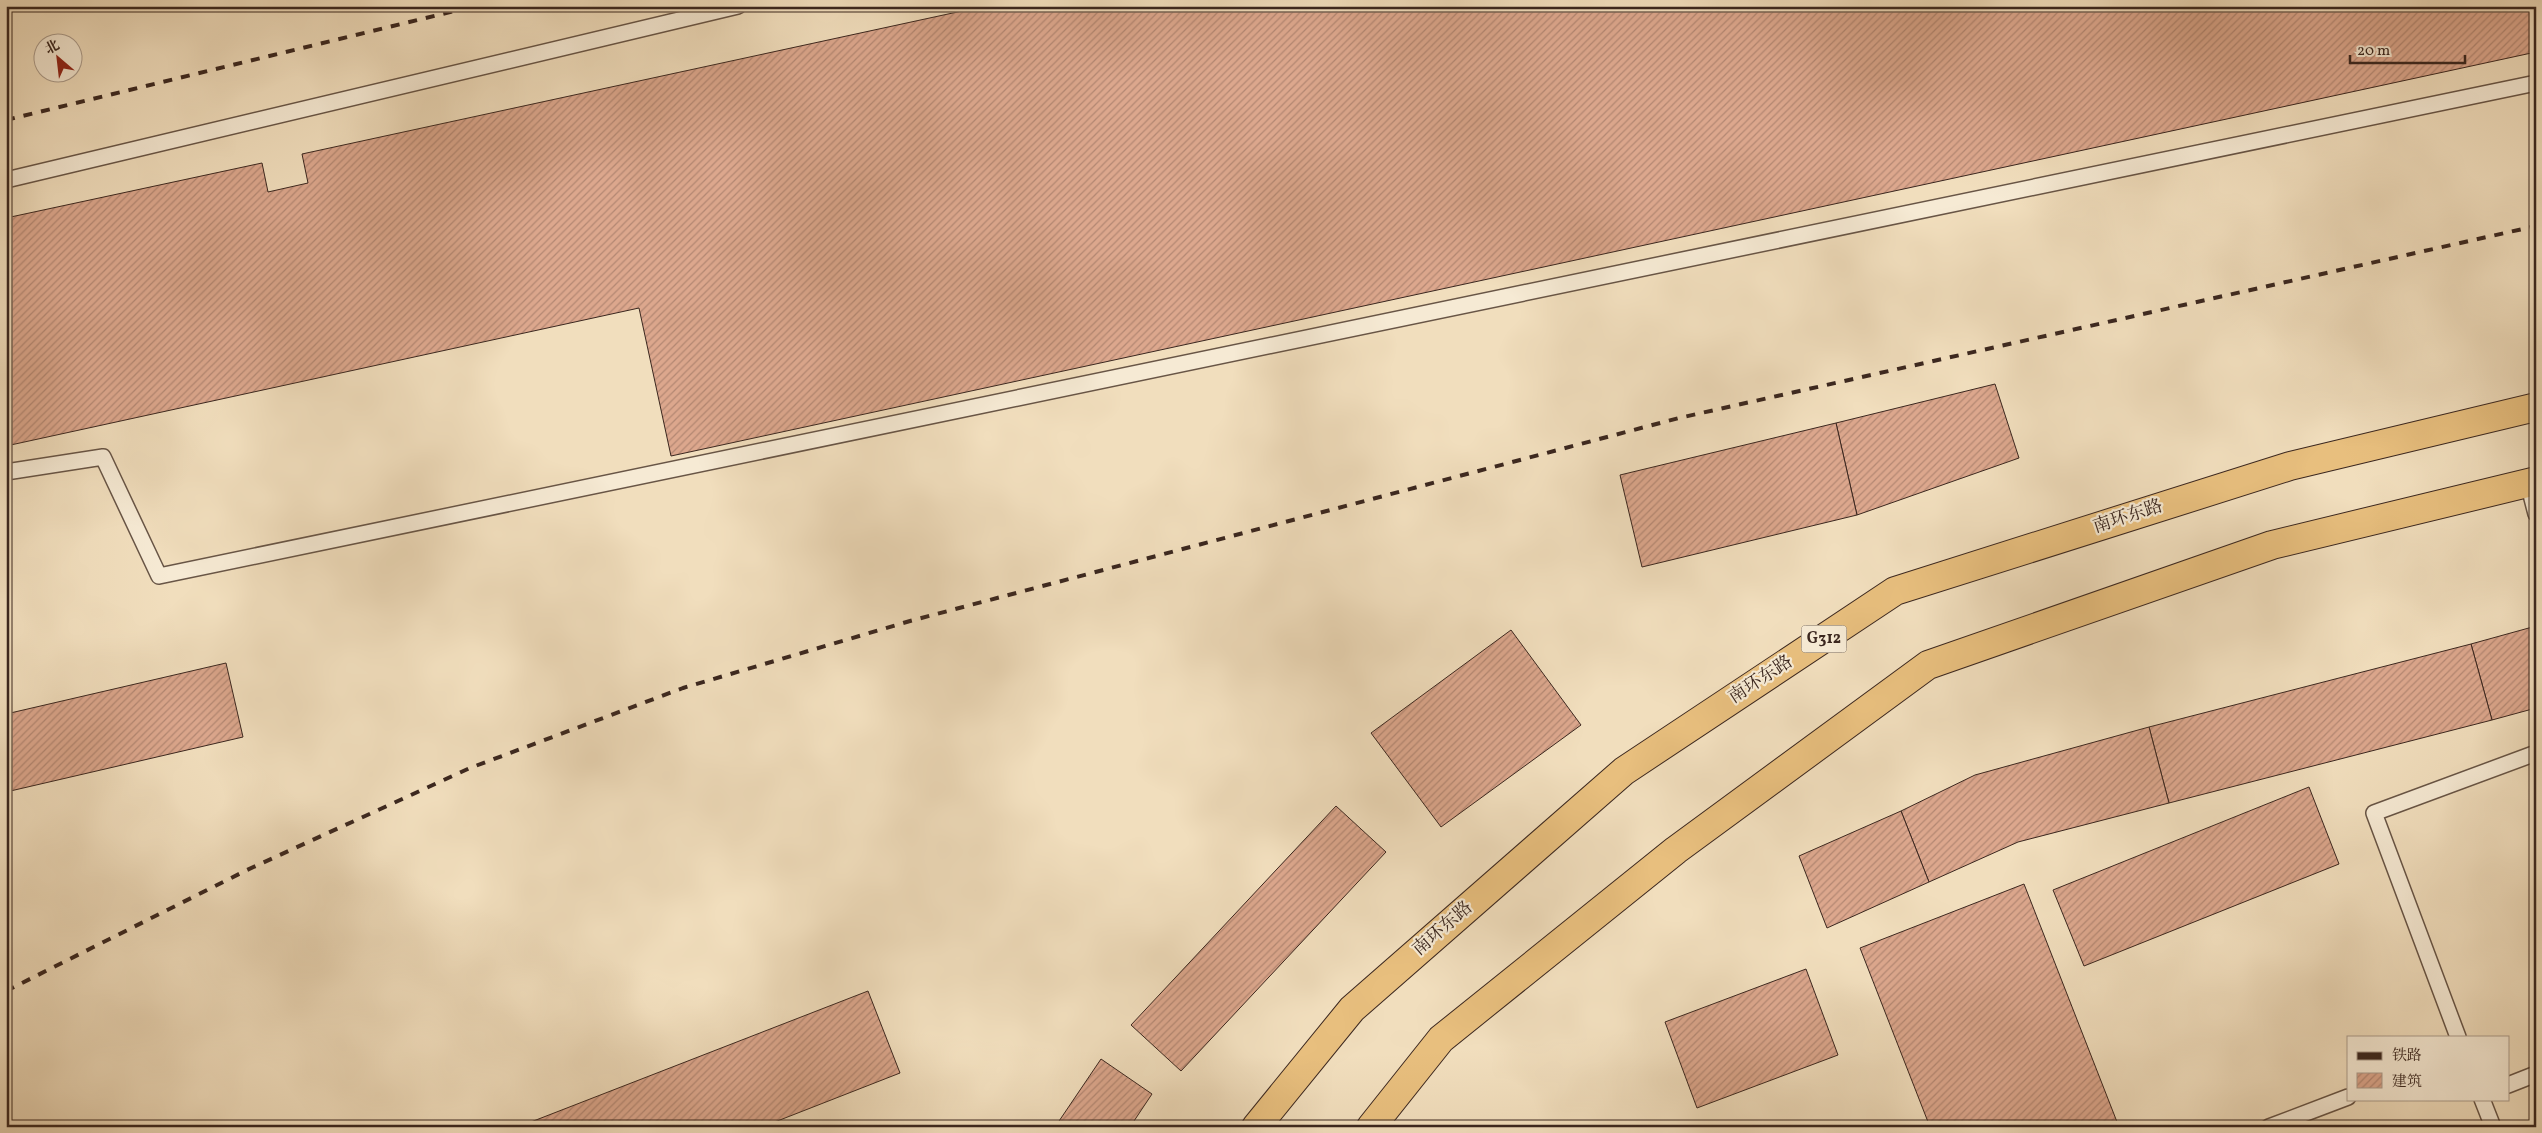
<svg xmlns="http://www.w3.org/2000/svg" width="2542" height="1133" font-family="Vollkorn,'Noto Serif SC',serif">
<style>
.building{fill:url(#building-hatch);stroke:#3b271f}
.lines{fill:none;stroke-linecap:round;stroke-linejoin:round}
.lane-casing{stroke:#685546;stroke-width:18}
.highway-casing{stroke:#3b271f;stroke-width:30}
.lane{stroke:#f6ead4;stroke-width:15}
.highway{stroke:#e8bf7e;stroke-width:28}
.rail{stroke:#3b271f;stroke-width:4;stroke-dasharray:9 9;stroke-linecap:butt}
.labels{text-anchor:middle;dominant-baseline:central;stroke-width:4.5;stroke-linejoin:round;paint-order:stroke}
.shield{fill:#f6ead4;stroke:#736255;stroke-width:1}
.shield-label{font-size:16px;font-weight:bold;fill:#3b271f}
.street-label{font-size:18px;fill:#3b271f;stroke:#f6ead4}
</style>
<defs>
<pattern id="building-hatch" width="6" height="6" patternUnits="userSpaceOnUse" patternTransform="scale(1.25)"><rect width="6" height="6" fill="#dca78d"/><path d="M-1 1l2-2M0 6l6-6M5 7l2-2" fill="none" stroke="#b48873"/></pattern>
</defs>
<rect width="100%" height="100%" fill="#f1debd"/>
<filter id="stains"><feTurbulence type="fractalNoise" baseFrequency=".004" numOctaves="4"/><feColorMatrix values="0 0 0 0 .2 0 0 0 0 .09 0 0 0 0 .02 0 0 0 .5 -.17"/></filter>
<radialGradient id="worn" r=".72"><stop offset=".6" stop-color="#630" stop-opacity="0"/><stop offset="1" stop-color="#630" stop-opacity=".3"/></radialGradient>
<!-- building -->
<g class="building">
<polygon points="985,6 2536,6 2536,52 671,456 639,308 6,446 6,218 262,163 268,192 308,183 302,154"/>
<polygon points="1995,384 2019,458 1857,515 1836,423"/>
<polygon points="1836,423 1857,515 1642,567 1620,475"/>
<polygon points="2536,626 2536,708 2492,720 2471,644"/>
<polygon points="1511,630 1581,725 1441,827 1371,733"/>
<polygon points="2471,644 2492,720 2169,803 2149,727"/>
<polygon points="226,663 243,737 6,792 6,714"/>
<polygon points="2149,727 2169,803 2018,842 1929,882 1901,811 1975,775"/>
<polygon points="2309,787 2339,864 2084,966 2053,890"/>
<polygon points="1336,806 1386,852 1181,1071 1131,1025"/>
<polygon points="1901,811 1929,882 1827,928 1799,856"/>
<polygon points="2024,884 2119,1127 1930,1127 1860,948"/>
<polygon points="1806,969 1838,1055 1697,1108 1665,1022"/>
<polygon points="868,991 900,1073 762,1127 518,1127"/>
<polygon points="1101,1059 1152,1094 1130,1127 1055,1127"/>
</g>
<g class="lines">
<defs>
<g id="lane">
<polyline points="6,180 738,6"/>
<path d="M6 472 103 457 159 576C950 408 1744 252 2536 83"/>
<polyline points="2528,483 2536,514"/>
<polyline points="2458,1037 2374,813 2536,753"/>
<polyline points="2508,1085 2536,1074"/>
<polyline points="2482,1099 2493,1127"/>
<polyline points="2269,1127 2348,1097"/>
</g>
<g id="highway">
<polyline points="1256,1127 1352,1009 1624,771 1895,591 2290,466 2536,407"/>
<polyline points="1371,1127 1441,1039 1676,850 1928,665 2272,545 2536,481"/>
</g>
</defs>
<!-- lane casing -->
<use href="#lane" class="lane-casing"/>
<!-- highway casing -->
<use href="#highway" class="highway-casing"/>
<!-- lane -->
<use href="#lane" class="lane"/>
<!-- highway -->
<use href="#highway" class="highway"/>
<!-- rail -->
<g class="rail">
<polyline points="6,120 475,6"/>
<polyline points="6,991 247,870 470,768 683,688 910,621 1679,418 2536,226"/>
</g>
</g>
<g class="labels">
<!-- shield labels -->
<rect class="shield" x="1801.5" y="625.5" width="45" height="27" rx="4"/>
<g class="shield-label">
<text x="1824" y="639">G312</text>
</g>
<!-- street labels -->
<g class="street-label">
<text transform="translate(2128 517) rotate(-18)">南环东路</text>
<text transform="translate(1761 680) rotate(-33)">南环东路</text>
<text transform="translate(1443 929) rotate(-41)">南环东路</text>
</g>
</g>
<!-- margin -->
<rect width="2542" height="1133" fill="none" stroke="#f1debd" stroke-width="25"/>
<rect x="8" y="8" width="2527" height="1118" fill="none" stroke="#3b271f" stroke-width="2.5"/>
<rect x="12" y="12" width="2517" height="1108" fill="none" stroke="#3b271f"/>
<!-- legend -->
<rect x="2347" y="1036" width="162" height="65" fill="#f6ead4" stroke="#ab9c8c"/>
<rect x="2357" y="1052" width="25" height="8" fill="#3b271f" stroke="#ab9c8c"/>
<text x="2392" y="1060" font-size="15" fill="#3b271f">铁路</text>
<rect x="2357" y="1073" width="25" height="15" fill="url(#building-hatch)" stroke="#ab9c8c"/>
<text x="2392" y="1086" font-size="15" fill="#3b271f">建筑</text>
<!-- north arrow -->
<g transform="translate(58 58) rotate(332)"><circle r="24" fill="#f6ead4" stroke="#ab9c8c"/>
<path d="M0-4L9 19L0 12L-9 19Z" fill="#8f2418"/>
<text y="-8" font-size="14" font-weight="bold" text-anchor="middle" fill="#3b271f">北</text>
</g>
<!-- scale -->
<path d="M2350 55v8h115v-8" fill="none" stroke="#3b271f" stroke-width="2.5"/>
<text x="2357" y="55" font-size="15" fill="#3b271f" stroke="#f6ead4" stroke-width="4" paint-order="stroke">20 m</text>
<rect width="100%" height="100%" filter="url(#stains)"/>
<rect width="100%" height="100%" fill="url(#worn)"/>
</svg>
